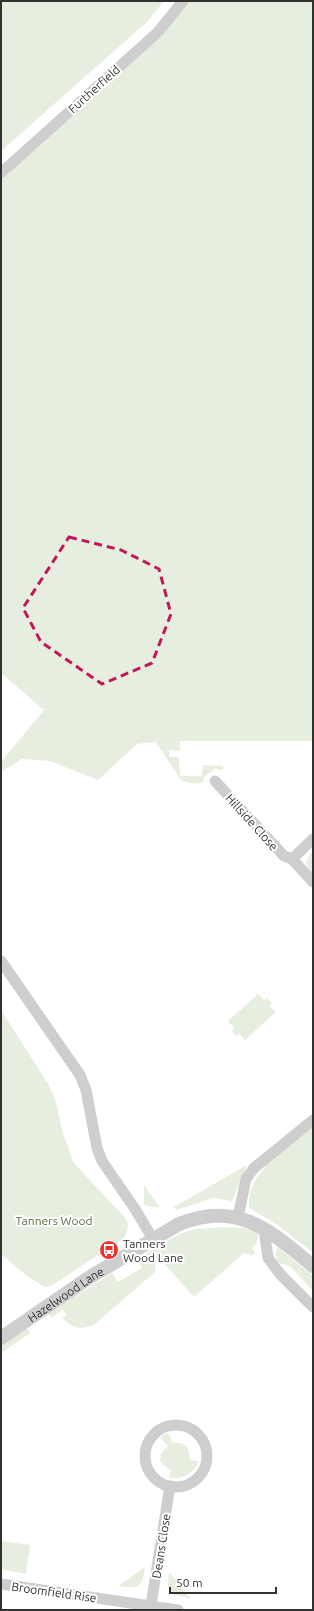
<svg xmlns="http://www.w3.org/2000/svg" width="314" height="1611" font-family="Ubuntu,sans-serif">
<style>
.green{fill:#e6eedf}
.lines{fill:none;stroke-linecap:round;stroke-linejoin:round}
.minor{stroke:#cecece;stroke-width:11}
.tertiary{stroke:#cecece;stroke-width:14}
.marked{fill:none;stroke:#c2185b;stroke-width:3;stroke-dasharray:8 5;stroke-linejoin:round}
.labels{text-anchor:middle;dominant-baseline:central;stroke-width:4;stroke-linejoin:round;paint-order:stroke}
.street-label{font-size:12px;fill:#313131;stroke:#fff}
.park-label{font-size:12px;fill:#50703c;stroke:#fff}
.poi-label{font-size:12px;fill:#313131;stroke:#fff;text-anchor:start}
</style>
<rect width="100%" height="100%" fill="#fff"/>
<!-- green -->
<g class="green">
<polygon points="1,1 164,1 147,22 1,151"/>
<path d="M190 1H313V741H180V751L169 750V757H179L180 776H202L203 765 218 766V765L224 767V768L220 770 216 768 204 777 203 782C195 785 188 783 181 780L156 742 137 744 98 780 50 761 22 759 1 772V762L44 710 1 673V180L162 35Z"/>
<polygon points="313,849 313,875 308,868 306,862"/>
<polygon points="258,994 264,1000 267,998 272,1003 269,1006 276,1012 245,1040 239,1034 236,1036 232,1031 234,1028 228,1021"/>
<polygon points="1,1010 48,1084 55,1099 63,1134 74,1163 126,1219 128,1224 127,1232 124,1238 51,1286 45,1287 27,1276 1,1254"/>
<path d="M313 1127V1253L278 1225 249 1208C248 1192 254 1178 266 1167L264 1164Z"/>
<polygon points="247,1165 232,1201 213,1198 176,1210 174,1207"/>
<polygon points="144,1185 160,1208 144,1205"/>
<path d="M223 1227C237 1228 272 1226 252 1248L255 1253 253 1255 244 1253 194 1297 159 1258 156 1261 155 1272 95 1324C81 1331 73 1328 62 1318L67 1315 63 1310 51 1318 48 1313 112 1273 118 1282 142 1268 136 1259 181 1233 195 1229Z"/>
<polygon points="277,1247 313,1276 313,1291 290,1266 279,1263 277,1261 276,1255"/>
<polygon points="27,1328 30,1333 1,1353 1,1346"/>
<path d="M168 1433 173 1443C185 1441 190 1448 190 1460L199 1461C192 1475 184 1479 169 1478L171 1470 166 1467 160 1461 161 1454 168 1446 160 1437Z"/>
<polygon points="1,1541 30,1545 26,1574 1,1569"/>
<path d="M145 1567C142 1588 139 1589 118 1586Z"/>
<polygon points="169,1572 191,1599 172,1594 168,1587"/>
</g>
<g class="lines">
<!-- minor -->
<g class="minor">
<polyline points="1,173 158,32 183,1"/>
<polyline points="215,781 284,856 292,859"/>
<polyline points="313,839 292,859 313,882"/>
<polyline points="1,961 80,1075 86,1090 97,1148 102,1161 135,1209 153,1239"/>
<polyline points="238,1217 246,1179 254,1168 313,1120"/>
<polyline points="264,1229 268,1258 280,1274 313,1307"/>
<circle cx="176" cy="1456" r="31"/>
<polyline points="1,1584 178,1610"/>
<polyline points="151,1605 170,1486"/>
</g>
<!-- tertiary -->
<path class="tertiary" id="s1" d="M1 1338 90 1277 179 1224C238 1200 270 1231 313 1266"/>
</g>
<!-- marked area -->
<path class="marked" d="M69 537 121 550 159 569 171 614 152 663 102 684 41 642 23 608Z"/>
<!-- icons -->
<defs>
<symbol id="bus-disc" viewBox="-11 -11 22 22"><circle r="9.5" fill="#ec312f" stroke="#fff"/><path d="M-5-6H5V4H4V6H2V4H-2V6H-4V4H-5ZM-3.5-4V0h7V-4ZM-3.5 1.2v1.5H-2V1.2ZM2 1.2v1.5H3.5V1.2Z" fill="#fff"/></symbol>
</defs>
<g fill-rule="evenodd">
<use href="#bus-disc" x="98" y="1239" width="22" height="22"/>
</g>
<g class="labels">
<!-- street labels -->
<g class="street-label">
<text transform="translate(94 89) rotate(-42)">Furtherfield</text>
<text transform="translate(252 822) rotate(48)">Hillside Close</text>
<text stroke="none"><textPath href="#s1" startOffset="78">Hazelwood Lane</textPath></text>
<text transform="translate(161 1546) rotate(-81)">Deans Close</text>
<text transform="translate(54 1592) rotate(8)">Broomfield Rise</text>
</g>
<!-- park labels -->
<g class="park-label">
<text x="54" y="1220">Tanners Wood</text>
</g>
<!-- poi labels -->
<g class="poi-label">
<text x="123" y="1243">Tanners<tspan x="123" dy="14">Wood Lane</tspan></text>
</g>
</g>
<!-- border -->
<rect width="314" height="1611" fill="none" stroke="#313131" stroke-width="4"/>
<!-- scale -->
<path d="M170 1587v6h106v-6" fill="none" stroke="#313131" stroke-width="2"/>
<text x="176" y="1587" font-size="12" fill="#313131" stroke="#ffffff" stroke-width="3" paint-order="stroke">50 m</text>
</svg>
